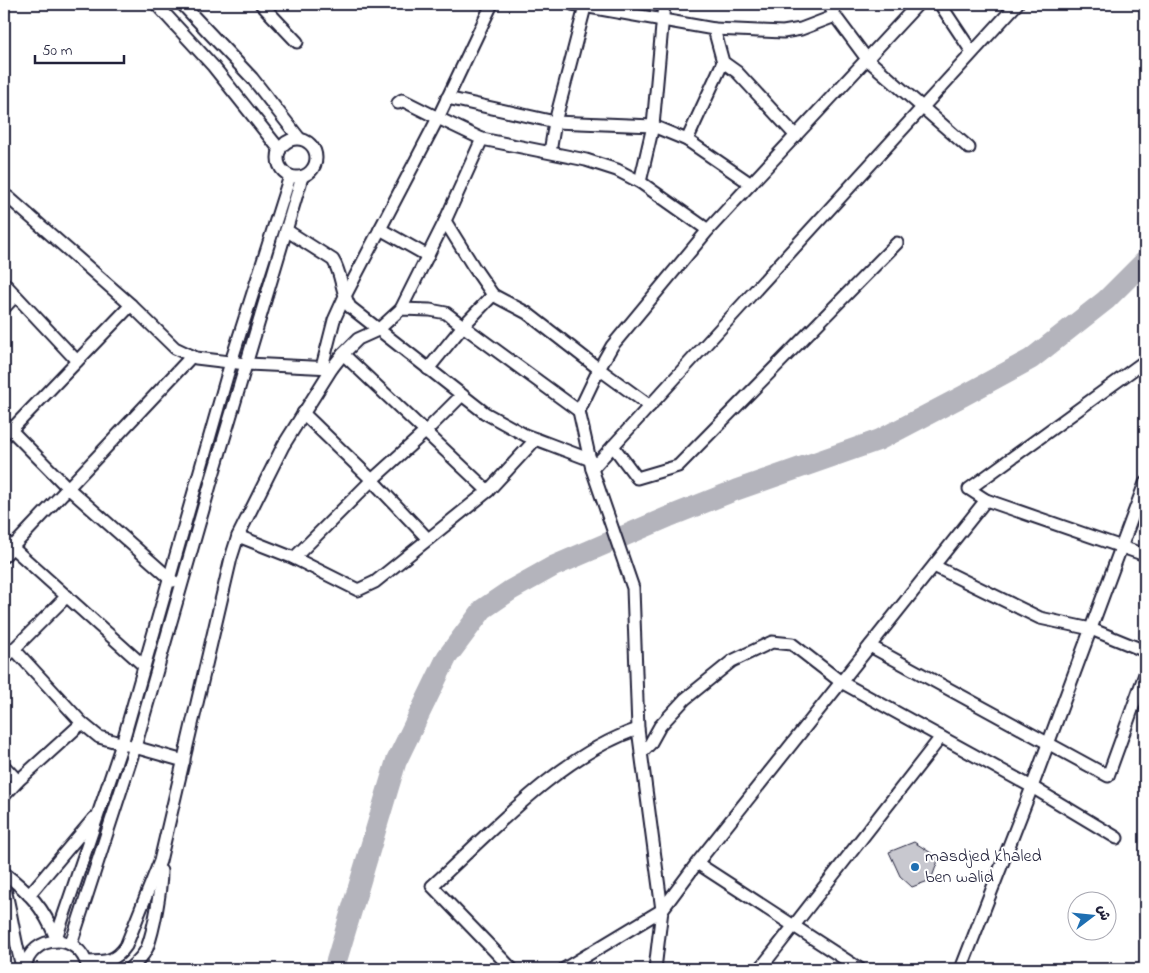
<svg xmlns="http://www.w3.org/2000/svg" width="1149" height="973" font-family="'Indie Flower','Playpen Sans Arabic',sans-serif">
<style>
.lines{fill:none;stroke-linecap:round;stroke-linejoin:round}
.river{stroke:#b4b4bc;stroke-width:21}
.building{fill:#c8c8cf;stroke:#22223b}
.minor-casing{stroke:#22223b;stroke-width:15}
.minor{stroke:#fff;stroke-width:11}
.poi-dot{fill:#1f6fb2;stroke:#fff;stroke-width:2}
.labels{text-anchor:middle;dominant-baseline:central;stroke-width:4;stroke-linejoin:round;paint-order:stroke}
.poi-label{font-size:18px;fill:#22223b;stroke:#fff;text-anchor:start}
</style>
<rect width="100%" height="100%" fill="#fff"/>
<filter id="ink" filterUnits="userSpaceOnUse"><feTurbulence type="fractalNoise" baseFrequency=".02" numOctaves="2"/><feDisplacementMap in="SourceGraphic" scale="10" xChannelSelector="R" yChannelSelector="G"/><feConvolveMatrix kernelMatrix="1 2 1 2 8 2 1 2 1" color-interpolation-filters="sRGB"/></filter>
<g filter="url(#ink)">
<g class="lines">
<!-- river -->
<polyline class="river" points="334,969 396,762 447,657 483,609 511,590 554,566 668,517 736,490 879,440 963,396 1031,359 1106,300 1145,261"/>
</g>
<!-- building -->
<polygon class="building" points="914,842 939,858 931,880 912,887 900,876 889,852"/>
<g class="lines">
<defs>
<g id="minor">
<polyline points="156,4 213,66 280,150"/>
<polyline points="182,4 252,78 299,138"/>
<polyline points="261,4 297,42"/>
<polyline points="492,4 438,118 482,139 445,221 473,266 493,295"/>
<polyline points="572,4 714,29 723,62 737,72 796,136"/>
<polyline points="829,4 835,16"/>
<polyline points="940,4 972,52"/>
<polyline points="714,29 783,32 801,29 835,16 867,59 969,148"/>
<polyline points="447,98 555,122 653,126 687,140 751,184"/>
<circle cx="297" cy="158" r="19"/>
<polyline points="482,139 586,160 617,170 640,182 708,230"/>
<polyline points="687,140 723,62"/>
<polyline points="550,152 555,122 585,7"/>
<polyline points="640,182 653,126 664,4"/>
<polyline points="4,202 8,197 131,305 175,348 196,358 246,364 332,368 343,354 358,339 378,330 401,309 430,310 446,313 463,326 493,295 527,313 599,369 650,406"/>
<polyline points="380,229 428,256"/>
<path d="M286 230 333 260C342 274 341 292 350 307L485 413 525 435 591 460"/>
<polyline points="4,283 77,361"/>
<polyline points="4,308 15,296"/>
<polyline points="401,309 445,221"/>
<polyline points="343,354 488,491 536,439"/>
<polyline points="1145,361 969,489 986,500 1145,555"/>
<polyline points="322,367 334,320 344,298 438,118 402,100 398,103"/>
<polyline points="428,369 463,326 579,411"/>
<polyline points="303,413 372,480 428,539"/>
<polyline points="4,423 68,488 173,581"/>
<polyline points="11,430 131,305"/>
<polyline points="613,446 637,478 678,466 897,243"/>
<polyline points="592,469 1017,4"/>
<polyline points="238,536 294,558 372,480 425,432 462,395"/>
<polyline points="4,540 144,666"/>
<polyline points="4,556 192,356"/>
<polyline points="294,558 358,590 375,582 488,491"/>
<polyline points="934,566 1040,618 1091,629 1145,651"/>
<polyline points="870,646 1108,776 1145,674"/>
<polyline points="14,649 82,723 99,737 184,761"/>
<polyline points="4,659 67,596"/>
<polyline points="641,753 650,744 660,726 685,699 732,661 772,642 792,644 841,682 1032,787 1117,838"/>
<polyline points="4,766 18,781"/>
<polyline points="4,796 18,781 82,723"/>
<polyline points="697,863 860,969"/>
<path d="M4 873C30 893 43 907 56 938"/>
<path d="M4 886C12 913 14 942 23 969"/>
<polyline points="29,895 94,818"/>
<polyline points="55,941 122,744 231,362 290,176"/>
<polyline points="71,944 135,747 213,475 302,177"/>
<path d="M87 962C105 962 115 962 126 946L160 861 231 558 238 536 283 446 332 368"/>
<path d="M24 969C32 933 79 931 88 968"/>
<path d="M129 969C136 963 143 957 147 948 154 930 161 890 161 871"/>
<path d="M512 969 432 886C492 831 560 755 638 729"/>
<polyline points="564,969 662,910 638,729 633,588 592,469 579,411 599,369 612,346 708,230 918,4"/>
<polyline points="655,969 662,910 697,863 986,500"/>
<polyline points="760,969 941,737"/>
<polyline points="961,969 1032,787 1145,483"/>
</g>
</defs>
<!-- minor casing -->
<use href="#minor" class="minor-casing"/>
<!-- minor -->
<use href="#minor" class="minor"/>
</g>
</g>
<!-- markers -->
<circle class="poi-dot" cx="915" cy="867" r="5"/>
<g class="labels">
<!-- poi labels -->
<g class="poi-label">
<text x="925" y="857">masdjed khaled<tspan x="925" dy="21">ben walid</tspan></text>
</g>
</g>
<!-- margin -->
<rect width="1149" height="973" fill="none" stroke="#fff" stroke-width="20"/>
<rect x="10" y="10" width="1129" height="953" fill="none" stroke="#22223b" stroke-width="2" filter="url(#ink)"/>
<!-- north arrow -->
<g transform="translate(1092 916) rotate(74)"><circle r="24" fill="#ffffff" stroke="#a7a7b1"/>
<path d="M0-4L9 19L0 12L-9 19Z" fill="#1f6fb2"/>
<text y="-8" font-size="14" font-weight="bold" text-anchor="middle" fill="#22223b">ش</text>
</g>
<!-- scale -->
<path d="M35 55v8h89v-8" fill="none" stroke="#22223b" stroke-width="2.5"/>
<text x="42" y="55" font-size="15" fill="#22223b" stroke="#ffffff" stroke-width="4" paint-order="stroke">50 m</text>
</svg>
